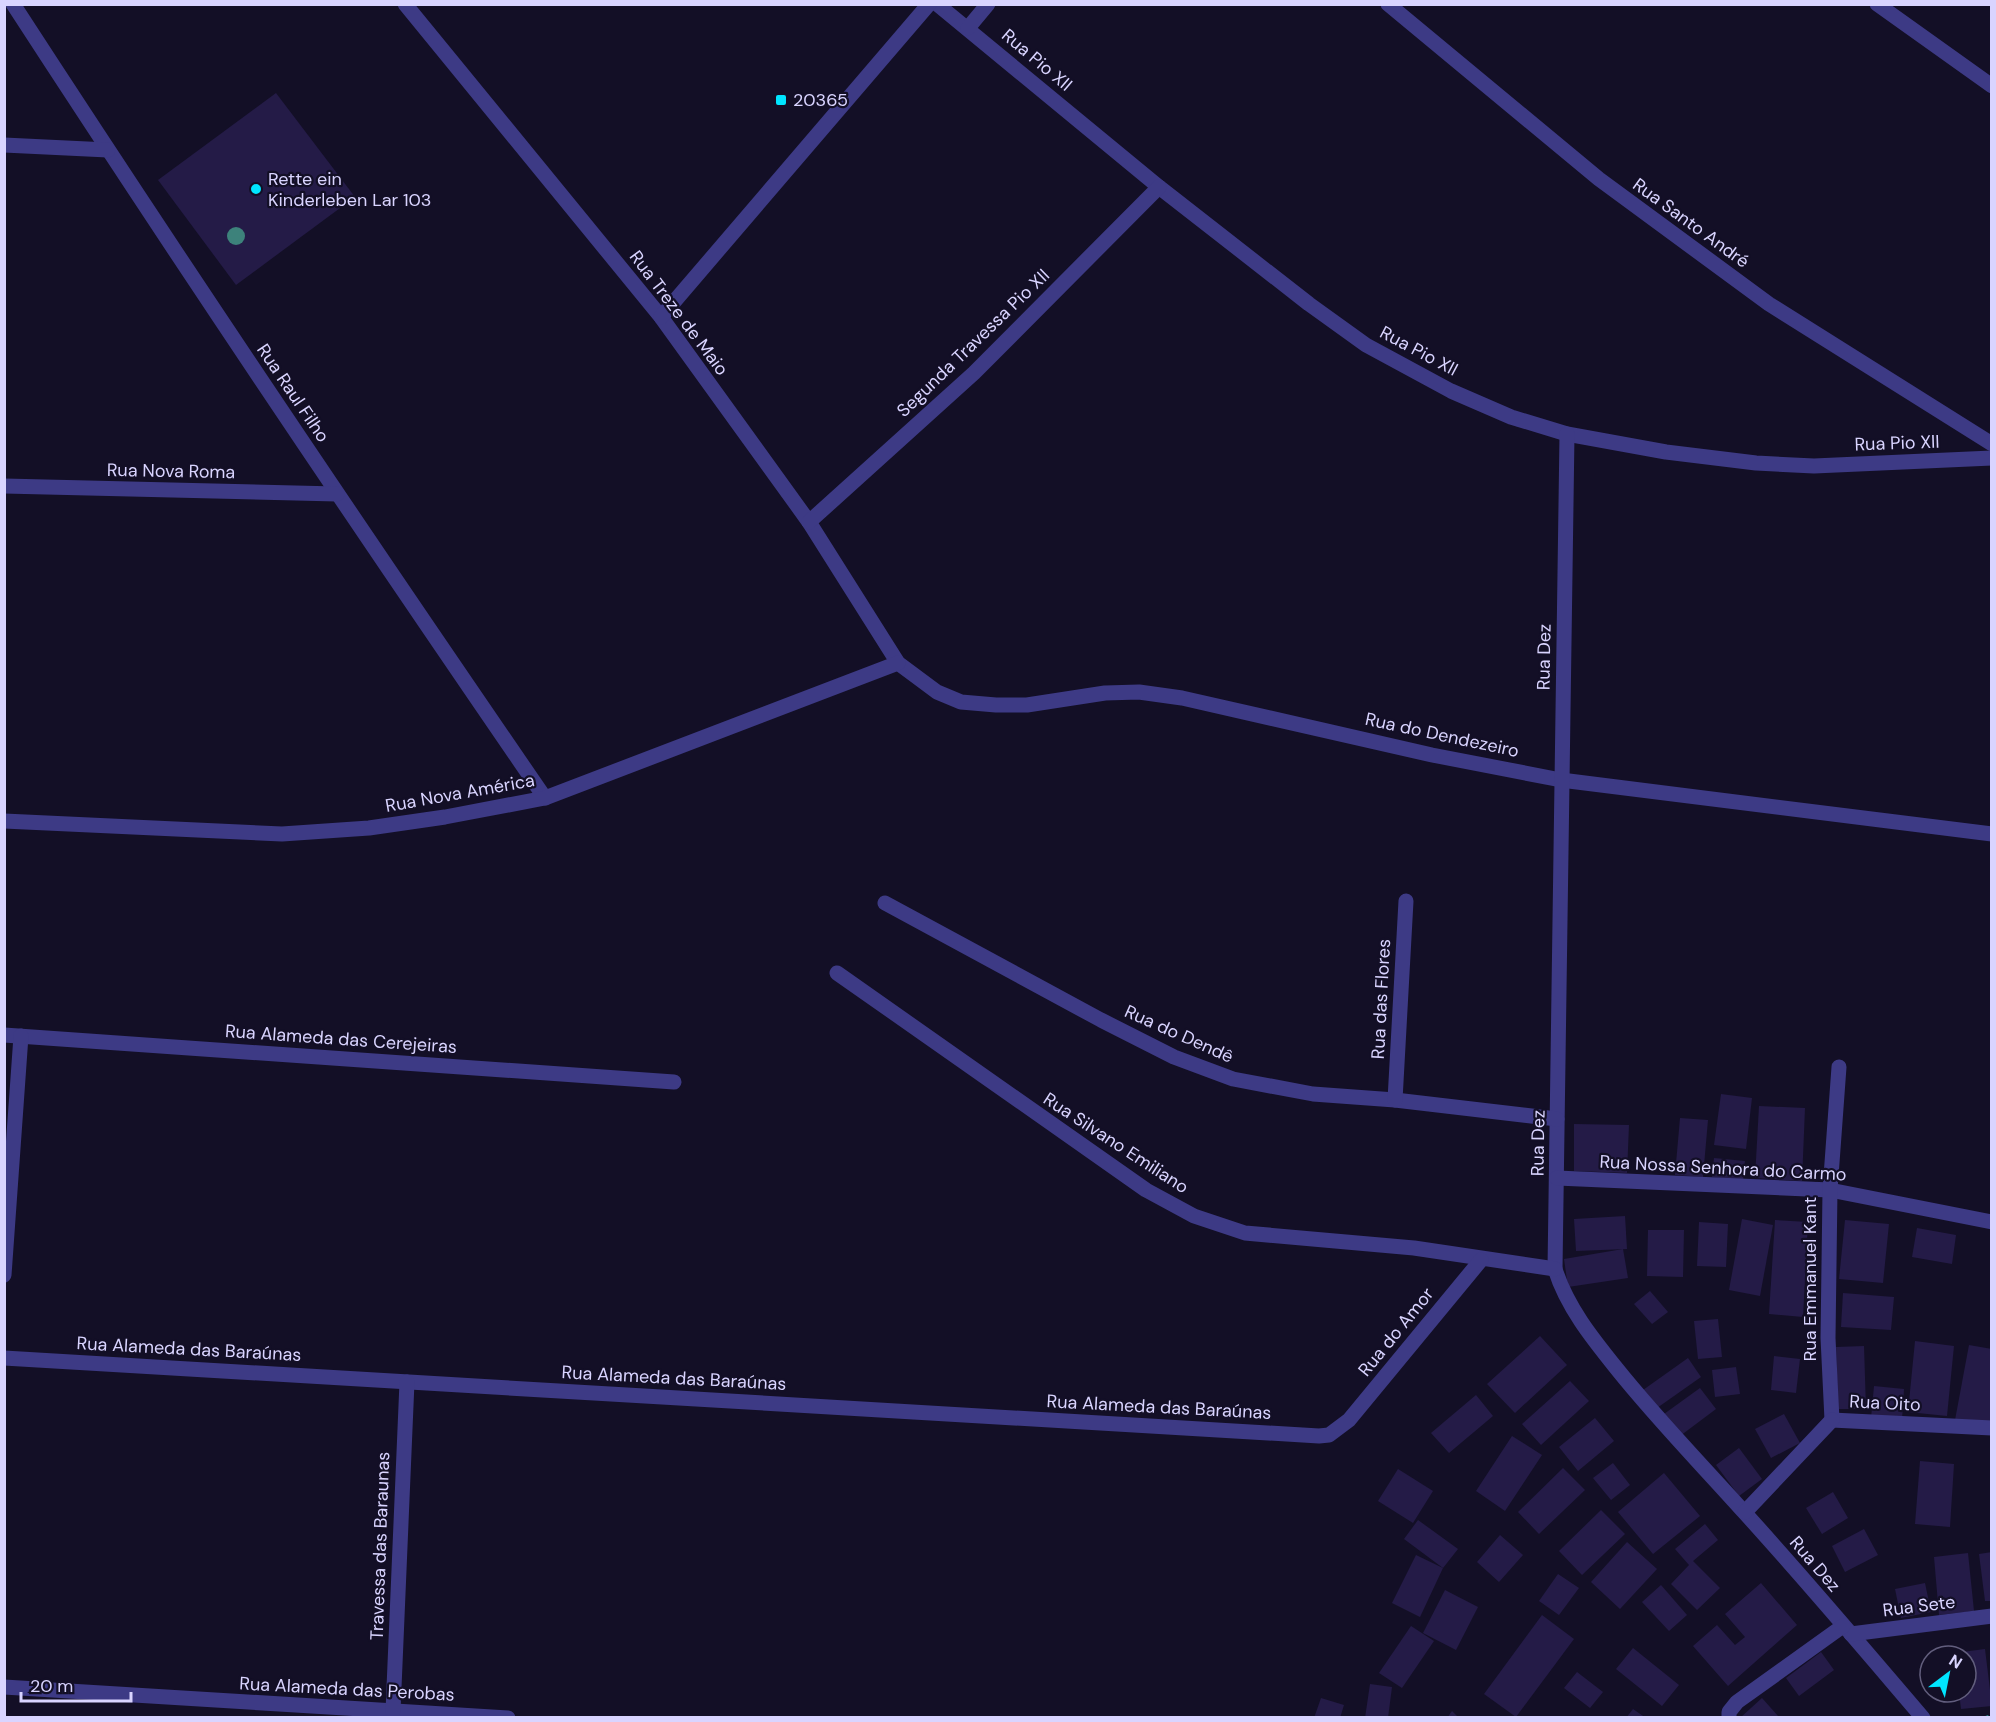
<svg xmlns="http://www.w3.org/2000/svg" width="1996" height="1722" font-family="'DM Sans',sans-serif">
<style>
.building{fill:#241b47}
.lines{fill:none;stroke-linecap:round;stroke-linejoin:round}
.path{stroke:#2fb8b0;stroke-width:4;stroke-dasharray:3 4.5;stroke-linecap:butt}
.minor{stroke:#3d3a85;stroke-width:15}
.tree{fill:#3d827b}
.poi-dot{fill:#00e5ff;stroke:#130f26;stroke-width:2}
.labels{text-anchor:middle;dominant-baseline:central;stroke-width:4.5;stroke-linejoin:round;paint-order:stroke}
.street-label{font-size:18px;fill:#d9d4ff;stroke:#130f26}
.poi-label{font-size:18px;fill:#d9d4ff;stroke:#130f26;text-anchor:start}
</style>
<rect width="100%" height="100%" fill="#130f26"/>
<!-- building -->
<g class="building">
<polygon points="276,93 355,197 236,285 158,180"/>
<polygon points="1721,1094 1752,1098 1746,1149 1714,1145"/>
<polygon points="1759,1106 1805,1108 1802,1181 1755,1178"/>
<polygon points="1680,1118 1708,1120 1703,1177 1675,1175"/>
<polygon points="1574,1124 1629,1125 1627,1173 1574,1171"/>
<polygon points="1714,1158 1745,1161 1743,1181 1712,1177"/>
<polygon points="1625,1216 1627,1249 1576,1251 1574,1219"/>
<polygon points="1742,1219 1773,1225 1760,1296 1729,1290"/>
<polygon points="1775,1220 1808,1222 1803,1317 1769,1314"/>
<polygon points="1845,1220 1889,1224 1883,1283 1839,1279"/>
<polygon points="1699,1222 1728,1224 1726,1267 1697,1266"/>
<polygon points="1917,1228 1956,1235 1952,1264 1912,1257"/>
<polygon points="1648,1230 1684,1230 1683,1277 1647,1276"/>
<polygon points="1623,1249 1628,1278 1568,1287 1564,1259"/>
<polygon points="1650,1291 1668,1312 1652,1324 1634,1304"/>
<polygon points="1843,1293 1894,1297 1891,1330 1841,1327"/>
<polygon points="1718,1319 1722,1357 1698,1359 1694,1321"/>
<polygon points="1540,1336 1567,1365 1515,1413 1487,1384"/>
<polygon points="1915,1341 1954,1346 1947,1416 1908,1412"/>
<polygon points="1969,1345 1992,1349 1992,1428 1955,1420"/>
<polygon points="1864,1346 1866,1409 1838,1409 1836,1347"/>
<polygon points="1774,1356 1800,1359 1796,1393 1771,1390"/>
<polygon points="1688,1358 1701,1377 1657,1408 1643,1390"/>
<polygon points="1736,1367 1740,1394 1715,1397 1712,1370"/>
<polygon points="1570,1381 1589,1401 1541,1445 1522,1424"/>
<polygon points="1874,1386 1904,1389 1902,1420 1871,1418"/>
<polygon points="1700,1388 1716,1409 1680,1436 1664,1414"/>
<polygon points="1476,1395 1493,1416 1449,1453 1431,1433"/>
<polygon points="1784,1414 1800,1443 1771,1458 1755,1429"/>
<polygon points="1595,1418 1614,1441 1578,1471 1559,1447"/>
<polygon points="1512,1436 1542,1455 1505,1511 1476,1491"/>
<polygon points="1739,1448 1762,1479 1739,1496 1716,1465"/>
<polygon points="1920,1461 1954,1464 1950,1527 1915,1524"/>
<polygon points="1613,1463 1630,1485 1611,1500 1593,1478"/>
<polygon points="1563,1468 1585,1490 1539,1534 1518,1512"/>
<polygon points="1398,1469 1433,1491 1413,1523 1378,1501"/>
<polygon points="1664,1473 1700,1516 1653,1554 1618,1512"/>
<polygon points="1833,1492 1848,1518 1822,1534 1806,1508"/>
<polygon points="1601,1510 1625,1534 1582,1575 1559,1551"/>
<polygon points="1418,1520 1458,1549 1443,1568 1404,1539"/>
<polygon points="1705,1524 1718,1540 1693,1561 1720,1588 1697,1610 1671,1584 1689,1565 1675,1549"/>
<polygon points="1864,1529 1878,1555 1845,1572 1832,1546"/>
<polygon points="1500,1535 1523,1555 1499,1582 1477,1562"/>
<polygon points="1627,1542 1657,1569 1620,1609 1591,1582"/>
<polygon points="1992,1552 1992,1601 1985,1601 1979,1554"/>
<polygon points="1968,1553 1974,1611 1939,1615 1934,1557"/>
<polygon points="1416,1555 1443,1568 1420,1617 1392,1603"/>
<polygon points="1558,1574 1579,1588 1559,1615 1539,1601"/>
<polygon points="1761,1583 1797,1625 1728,1686 1693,1646 1717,1625 1735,1645 1745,1637 1725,1614"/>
<polygon points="1925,1583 1931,1612 1901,1618 1895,1589"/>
<polygon points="1661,1585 1687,1615 1669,1631 1642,1602"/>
<polygon points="1445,1590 1478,1607 1456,1650 1423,1633"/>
<polygon points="1542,1615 1574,1639 1516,1717 1484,1694"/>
<polygon points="1411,1626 1434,1641 1402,1688 1379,1673"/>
<polygon points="1633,1648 1679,1685 1662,1706 1616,1669"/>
<polygon points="1985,1649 1992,1706 1961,1709 1959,1692 1966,1692 1966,1656 1954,1656 1954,1653"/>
<polygon points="1821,1652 1834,1670 1799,1696 1786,1678"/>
<polygon points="1577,1672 1603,1692 1590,1708 1564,1688"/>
<polygon points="1370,1684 1392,1687 1388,1718 1365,1718"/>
<polygon points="1321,1698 1344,1705 1340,1718 1314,1718"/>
<polygon points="1762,1698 1778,1716 1740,1718"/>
<polygon points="1633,1709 1646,1718 1626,1718"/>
<polygon points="1452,1711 1459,1718 1447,1718"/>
</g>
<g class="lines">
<!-- path -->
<polyline class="path" points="1986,1718 1992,1716"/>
<!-- minor -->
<g class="minor">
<path d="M13 4C187 272 365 536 545 798"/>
<polyline points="405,4 661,317 809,522 898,663 937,692 961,702 996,705 1027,705 1105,693 1139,692 1182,698 1432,755 1561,780 1992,834"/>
<polyline points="937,4 1159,187 1309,304 1366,345 1451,391 1511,417 1567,434 1666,452 1756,463 1814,466 1992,458"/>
<polyline points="1388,4 1599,179 1769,304 1992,444"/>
<polyline points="1877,4 1992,86"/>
<polyline points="968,28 988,4"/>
<polyline points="4,145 108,150"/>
<polyline points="661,317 929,4"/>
<path d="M1567 434 1555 1269C1567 1307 1592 1338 1617 1369 1657 1419 1701 1464 1744 1512 1805 1579 1864 1649 1923 1718"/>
<polyline points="4,486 337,494"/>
<polyline points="809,522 974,373 1159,187"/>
<polyline points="4,821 282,834 369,828 445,817 545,798 898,663"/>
<polyline points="885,903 1101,1020 1174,1057 1233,1079 1313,1094 1395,1100 1557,1119"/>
<polyline points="837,973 1146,1190 1194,1216 1245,1233 1414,1248 1555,1269"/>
<polyline points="4,1035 674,1082"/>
<polyline points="1395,1100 1406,901"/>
<polyline points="1557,1178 1830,1190 1992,1222"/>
<polyline points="4,1275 21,1036"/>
<polyline points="4,1358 1319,1436 1329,1435 1349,1420 1481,1260"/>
<polyline points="1832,1420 1828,1338 1830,1190 1839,1067"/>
<polyline points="1832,1420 1992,1428"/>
<polyline points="1745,1512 1832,1420"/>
<polyline points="1851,1634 1992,1616"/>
<polyline points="4,1687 508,1718"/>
<polyline points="393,1711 407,1382"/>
<polyline points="1729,1718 1729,1712 1737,1702 1843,1626"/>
</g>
</g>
<!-- trees -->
<circle class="tree" cx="236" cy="236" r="9"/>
<!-- markers -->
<g class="poi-dot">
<rect x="775" y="94" width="12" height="12" rx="3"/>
<circle cx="256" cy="189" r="6"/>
</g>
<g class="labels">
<!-- street labels -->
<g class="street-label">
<text transform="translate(1037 60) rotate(40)">Rua Pio XII</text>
<text transform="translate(1691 223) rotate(36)">Rua Santo André</text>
<text transform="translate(679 313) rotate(53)">Rua Treze de Maio</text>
<text transform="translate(973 343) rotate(-44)">Segunda Travessa Pio XII</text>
<text transform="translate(1419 351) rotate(28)">Rua Pio XII</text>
<text transform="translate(293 393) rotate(56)">Rua Raul Filho</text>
<text transform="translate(1897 443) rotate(-2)">Rua Pio XII</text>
<text transform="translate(171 471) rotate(1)">Rua Nova Roma</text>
<text transform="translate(1544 657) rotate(-89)">Rua Dez</text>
<text transform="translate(1442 735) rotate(12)">Rua do Dendezeiro</text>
<text transform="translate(460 793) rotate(-10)">Rua Nova América</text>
<text transform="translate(1381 999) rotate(-87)">Rua das Flores</text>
<text transform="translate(1179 1034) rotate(24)">Rua do Dendê</text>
<text transform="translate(341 1039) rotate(4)">Rua Alameda das Cerejeiras</text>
<text transform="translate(1116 1143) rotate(33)">Rua Silvano Emiliano</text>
<text transform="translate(1538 1143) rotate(-89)">Rua Dez</text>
<text transform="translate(1723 1168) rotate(3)">Rua Nossa Senhora do Carmo</text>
<text transform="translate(1810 1279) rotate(-90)">Rua Emmanuel Kant</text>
<text transform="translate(1396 1332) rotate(-51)">Rua do Amor</text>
<text transform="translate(189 1349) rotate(3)">Rua Alameda das Baraúnas</text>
<text transform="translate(674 1378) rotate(3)">Rua Alameda das Baraúnas</text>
<text transform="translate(1885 1403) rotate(3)">Rua Oito</text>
<text transform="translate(1159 1407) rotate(3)">Rua Alameda das Baraúnas</text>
<text transform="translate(380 1546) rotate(-88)">Travessa das Baraunas</text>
<text transform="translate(1815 1564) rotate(49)">Rua Dez</text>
<text transform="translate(1919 1606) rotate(-7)">Rua Sete</text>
<text transform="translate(347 1689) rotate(3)">Rua Alameda das Perobas</text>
</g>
<!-- poi labels -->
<g class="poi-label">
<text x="793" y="100">20365</text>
<text x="268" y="179">Rette ein<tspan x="268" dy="21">Kinderleben Lar 103</tspan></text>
</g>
</g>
<!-- border -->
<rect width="1996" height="1722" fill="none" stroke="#d9d4ff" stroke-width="12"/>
<!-- north arrow -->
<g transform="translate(1948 1674) rotate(32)"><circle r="28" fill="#130f26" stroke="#625e7d" stroke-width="1.5"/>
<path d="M0-4.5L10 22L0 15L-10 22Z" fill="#00e5ff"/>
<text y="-9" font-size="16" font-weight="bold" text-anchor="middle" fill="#d9d4ff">N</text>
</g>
<!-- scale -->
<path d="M21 1692v9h110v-9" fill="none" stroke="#d9d4ff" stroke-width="3"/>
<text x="30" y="1692" font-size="18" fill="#d9d4ff" stroke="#130f26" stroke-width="4.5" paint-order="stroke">20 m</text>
</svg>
